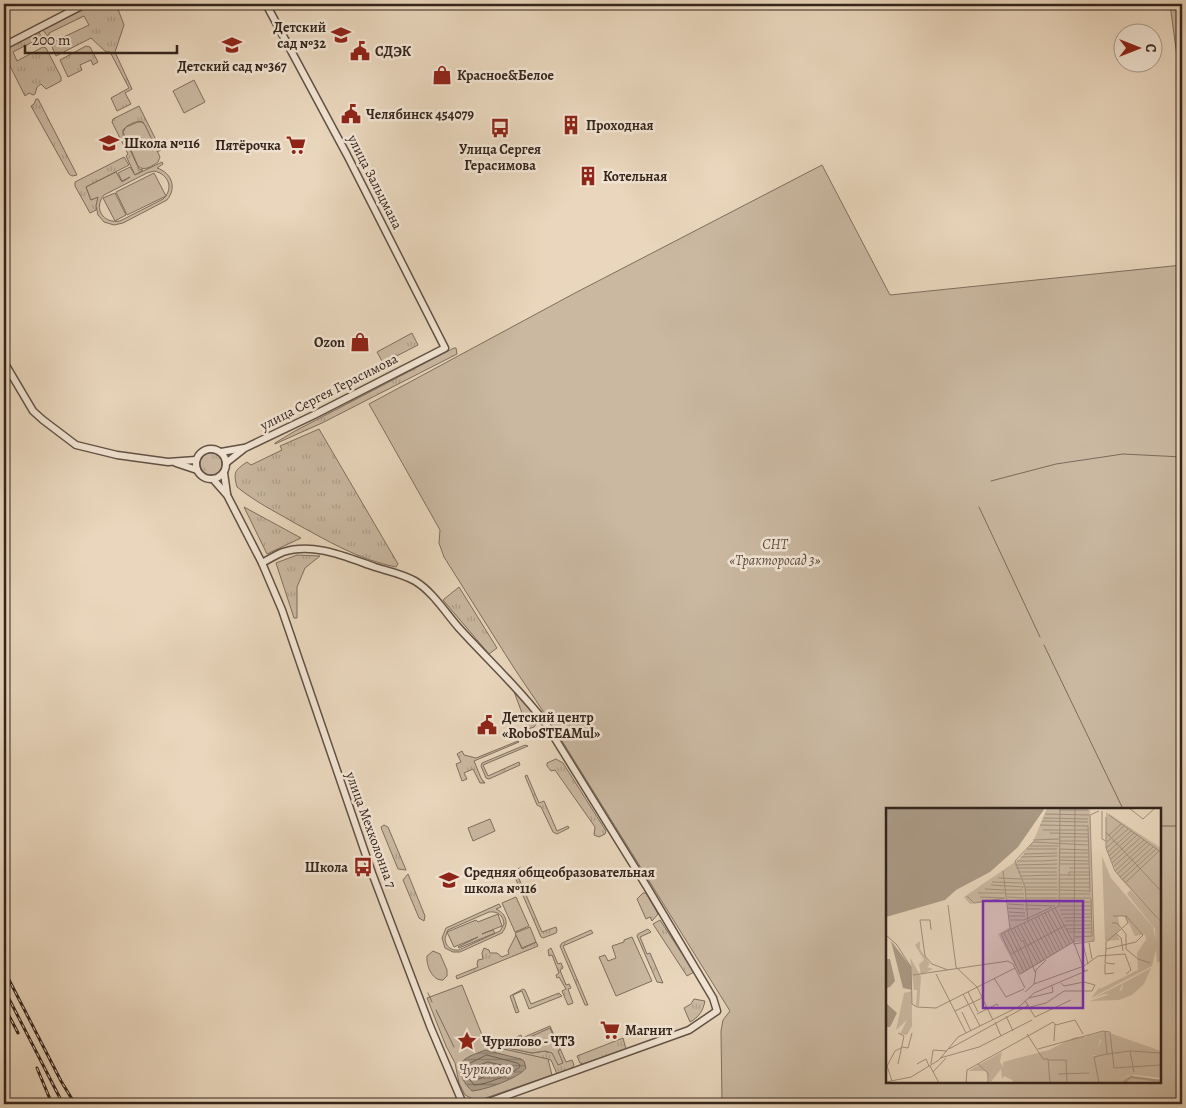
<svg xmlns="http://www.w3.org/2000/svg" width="1186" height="1108" font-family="Alegreya,serif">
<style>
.grass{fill:url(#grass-tufts);stroke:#7f6e5f}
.green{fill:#cab8a1;stroke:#7f6e5f;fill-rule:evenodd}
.water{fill:url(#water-rules);stroke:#7b6b5c}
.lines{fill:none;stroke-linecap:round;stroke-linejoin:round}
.shore{stroke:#706052;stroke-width:1}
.stream{stroke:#7b6b5c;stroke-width:1}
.tertiary-casing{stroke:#615145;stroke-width:9}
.tertiary{stroke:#f1e4d3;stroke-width:6}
.rail-casing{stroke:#34251d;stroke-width:3}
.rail{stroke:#f1e4d3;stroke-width:1;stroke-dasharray:4;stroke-linecap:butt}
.labels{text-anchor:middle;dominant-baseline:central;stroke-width:5;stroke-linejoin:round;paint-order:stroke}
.poi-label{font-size:14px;font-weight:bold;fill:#34251d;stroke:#f1e4d3;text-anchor:start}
.street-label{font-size:14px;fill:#34251d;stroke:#f1e4d3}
.park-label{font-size:14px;font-style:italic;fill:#5a4a3e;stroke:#f1e4d3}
.water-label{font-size:15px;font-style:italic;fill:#58483c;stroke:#f1e4d3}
.inset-river{fill:none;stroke:#ab9a86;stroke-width:2.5}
.inset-road{fill:none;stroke:#a18f7c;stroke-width:1}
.view{fill:#7b2cbf;fill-opacity:0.15;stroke:#7b2cbf;stroke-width:2.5}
.inset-edge{fill:none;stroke:#34251d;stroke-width:2.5}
</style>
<defs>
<pattern id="grass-tufts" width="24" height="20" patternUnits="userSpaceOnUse" patternTransform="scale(1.25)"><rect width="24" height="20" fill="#cab8a1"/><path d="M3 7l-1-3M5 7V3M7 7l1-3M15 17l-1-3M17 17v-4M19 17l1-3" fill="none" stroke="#ae9e8a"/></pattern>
<pattern id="water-rules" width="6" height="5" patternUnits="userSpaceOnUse" patternTransform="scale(1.25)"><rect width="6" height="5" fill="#ab9a86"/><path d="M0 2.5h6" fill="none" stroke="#8c7d6d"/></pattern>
</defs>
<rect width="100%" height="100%" fill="#e9d6bc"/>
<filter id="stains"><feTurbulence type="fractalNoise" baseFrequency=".004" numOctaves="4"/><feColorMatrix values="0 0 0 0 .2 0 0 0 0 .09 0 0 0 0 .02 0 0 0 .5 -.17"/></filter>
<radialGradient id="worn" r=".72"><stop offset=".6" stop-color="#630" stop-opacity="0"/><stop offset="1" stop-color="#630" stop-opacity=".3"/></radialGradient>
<!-- grass -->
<g class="grass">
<polygon points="94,4 116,4 124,25 115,52 132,89 125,93 131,104 117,111 111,98 129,88 110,52 106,52 91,38 56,56 52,47 53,42 89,25 84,16 49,33 49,38 43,30"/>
<polygon points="38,31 43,39 42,42 38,39 13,52 17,61 43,47 46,48 61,77 61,81 46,89 41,84 37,87 35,94 33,95 29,93 25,96 5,56 6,48"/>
<polygon points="86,46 90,47 98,62 93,65 91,60 80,65 82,70 68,77 60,60"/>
<polygon points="36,99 38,99 77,175 72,176 69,174 31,106 34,104"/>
<path d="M139 106 161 150 157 152 143 122C136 120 127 125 123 130V135L139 169 143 170 135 175 126 156 128 154 112 122 113 119Z"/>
<polygon points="124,157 129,165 86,187 91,200 98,197 96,210 90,213 75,186 75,182"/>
<polygon points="412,333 418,345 383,363 377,352"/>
<polygon points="454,348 456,348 457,354 322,423 275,444 275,443 295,431"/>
<path d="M319 429 398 564 396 567C359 560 326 540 293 522 274 511 254 501 237 487 233 472 235 470 247 462L251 465 282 450 280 446Z"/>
<circle cx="211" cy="464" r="11"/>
<polygon points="244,507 301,538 267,554"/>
<polygon points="297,555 320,556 305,568 297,587 297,618 294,618 276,563"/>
<polygon points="459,587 497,648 489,654 443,600"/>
<polygon points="513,689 540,719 534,727 528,729"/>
<polygon points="518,741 519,742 474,761 481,778 485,783 480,783 473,769 464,773 467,779 462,781 456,764 461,762 457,754 462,751 464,755 476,758"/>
<polygon points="525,745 528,746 483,765 488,776 519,762 520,765 489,779 486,778 481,766 482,763"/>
<polygon points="556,759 563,763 606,831 605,834 599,837 594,835 595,827 555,770 551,771 547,766 547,763"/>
<polygon points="527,775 539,803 544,801 557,831 568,826 569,828 557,834 553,832 541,807 537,805 525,776"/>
<polygon points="384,825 388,827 406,870 398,869 382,830 381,827"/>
<polygon points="519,868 527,869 517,874 542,932 556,927 557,930 556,933 543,938 541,937 514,875 515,872"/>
<polygon points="408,874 425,916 424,921 419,918 403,880"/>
<polygon points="643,893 646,893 658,914 652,921 650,917 646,919 637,899"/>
<polygon points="660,920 694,972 687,976 653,924"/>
<polygon points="648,929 651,932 640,937 647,954 650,953 663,983 657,982 637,936 638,934"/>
<polygon points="591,930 593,933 563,946 588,1005 585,1005 560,946 562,943"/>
<polygon points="516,935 522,949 536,942 538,946 457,979 456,976 478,967 477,964 478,960 483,959 482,953 484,948 489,950 490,953 497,953 502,957 509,954 508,951"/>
<polygon points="551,948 558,964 561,963 563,968 560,970 566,985 569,984 571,988 568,989 573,1003 568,1005 562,991 566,989 559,977 557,978 556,975 559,973 552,955 549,956 548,950"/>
<polygon points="523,989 525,990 531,1004 559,993 562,996 529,1009 522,991 513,995 519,1012 516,1013 510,996"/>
<path d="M694 999 705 1001C703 1011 699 1017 690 1022L684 1008 691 1004Z"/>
<polygon points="550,1026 566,1062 572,1060 574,1065 571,1069 557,1074 551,1060 497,1048 489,1041 487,1035 490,1034 499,1046 532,1053 545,1051 548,1053 545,1046 521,1041 519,1036 521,1035 522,1038"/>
<polygon points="623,1038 626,1049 583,1064 580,1063 577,1056"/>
</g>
<!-- green -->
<g class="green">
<polygon points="1170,4 1182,4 1182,93"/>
<polygon points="194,80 205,102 184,113 173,91"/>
<path d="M138 122H142L145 125 160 157 158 162C152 166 144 172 138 166L123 132 126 127Z"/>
<path d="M162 162 163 164 157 168C172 173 177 188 167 200L123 223 114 225 104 222 98 215 96 206 98 197 91 200 86 187 116 172 122 182 130 177 122 181 118 173 130 167 135 175ZM154 171C169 174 174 189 163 199L120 221C103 224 93 208 104 195L147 173Z"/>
<path d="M822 165 890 295 1182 265V1104H722L721 1031 723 1020 730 1011 549 720 514 668 444 557 439 543 440 530 369 404 575 293ZM887 809H1160V1082H887Z"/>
<polygon points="154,173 166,196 127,215 116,192"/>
<polygon points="115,193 126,215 115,221 103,198"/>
<polygon points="490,819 495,831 473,841 468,828"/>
<polygon points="516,897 529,926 515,932 502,903"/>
<path d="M499 904 501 907 496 909C507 914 509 924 502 933L460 952H453L445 948 442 938 446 928ZM489 912C498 911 503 915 504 924L500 931 459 950C451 951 445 946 445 938L448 930Z"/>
<polygon points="498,914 502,926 482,934 493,930 495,933 459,948 458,947 478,937 454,947 447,932 476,920 478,922"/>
<polygon points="530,927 536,942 522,948 515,933"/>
<polygon points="632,937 652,981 616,996 599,957 605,955 608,961 616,958 612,946 624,942 624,940"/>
<path d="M433 951 440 954 447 970V976L443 980C432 981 426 965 427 956Z"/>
<polygon points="462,985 486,1045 548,1059 552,1075 477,1101 465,1095 459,1083 455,1063 446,1046 427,998"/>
<polygon points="550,1028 560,1050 558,1051 563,1063 558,1065 552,1053 545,1051 532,1053 503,1047 501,1044 519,1036 521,1041"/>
</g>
<!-- water -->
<path class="water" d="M485 1050 521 1059 524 1061 526 1068C519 1078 485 1090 472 1091 465 1085 456 1071 463 1061 467 1056 479 1053 485 1050Z"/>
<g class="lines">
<!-- shore -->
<g class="shore">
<path d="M487 1055 517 1063 519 1064 520 1067C511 1074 486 1085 474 1085L467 1076V1065Z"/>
<polygon points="488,1062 501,1065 502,1068 479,1079 476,1078 473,1074 473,1068"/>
</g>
<!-- stream -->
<g class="stream">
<polyline points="991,481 1056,464 1123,454 1182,457"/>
<polyline points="979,507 1040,637"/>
<polyline points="1044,645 1123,809"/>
<polyline points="1160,826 1182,826"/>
<polyline points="428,993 432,1002"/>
<polyline points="436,1010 454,1047"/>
</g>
<defs>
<g id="tertiary">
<polyline points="4,46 85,4"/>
<polyline points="4,362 33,411 43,420 76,445 117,455 168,462 196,460"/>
<circle cx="211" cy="464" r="15"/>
<polyline points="221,452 244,448"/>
<polyline points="176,463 197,470"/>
<polyline points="226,463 245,448 314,415 445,348 347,155 266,4"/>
<polyline points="224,473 227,494"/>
<polyline points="213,479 227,495 262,563 282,610 372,873 430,1026 463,1104"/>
<path d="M262 563C269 559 276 555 283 552 314 542 346 557 375 567 388 571 403 574 415 581 433 592 445 612 459 628 488 660 520 689 546 724L647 887 713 998 717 1011 689 1030 483 1104"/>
</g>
</defs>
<!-- tertiary casing -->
<use href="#tertiary" class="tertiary-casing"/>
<!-- tertiary -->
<use href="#tertiary" class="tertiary"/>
<defs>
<g id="rail">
<polyline points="4,970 61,1081 75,1104"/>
<polyline points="4,989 63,1104"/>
<polyline points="4,1006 18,1033"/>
<polyline points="37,1068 52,1104"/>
</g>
</defs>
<!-- rail casing -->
<use href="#rail" class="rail-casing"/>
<!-- rail -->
<use href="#rail" class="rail"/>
</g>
<!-- icons -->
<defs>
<symbol id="school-bare" viewBox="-9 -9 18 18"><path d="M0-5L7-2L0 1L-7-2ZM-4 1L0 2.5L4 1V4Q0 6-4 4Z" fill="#8f2418" stroke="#f1e4d3" stroke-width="2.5" paint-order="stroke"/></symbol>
<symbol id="civic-bare" viewBox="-9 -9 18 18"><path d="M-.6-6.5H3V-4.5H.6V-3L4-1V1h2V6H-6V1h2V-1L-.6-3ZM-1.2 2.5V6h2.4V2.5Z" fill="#8f2418" stroke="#f1e4d3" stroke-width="2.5" paint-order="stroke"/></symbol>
<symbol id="shop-bare" viewBox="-9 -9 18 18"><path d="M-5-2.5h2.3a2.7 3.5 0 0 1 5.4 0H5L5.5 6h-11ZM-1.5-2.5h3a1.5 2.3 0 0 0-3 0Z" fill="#8f2418" stroke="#f1e4d3" stroke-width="2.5" paint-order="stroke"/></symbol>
<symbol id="building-bare" viewBox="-9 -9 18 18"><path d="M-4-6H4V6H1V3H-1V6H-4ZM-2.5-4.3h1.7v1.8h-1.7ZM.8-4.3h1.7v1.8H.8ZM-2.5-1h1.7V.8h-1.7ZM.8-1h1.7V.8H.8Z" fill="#8f2418" stroke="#f1e4d3" stroke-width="2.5" paint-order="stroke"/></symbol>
<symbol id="bus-bare" viewBox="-9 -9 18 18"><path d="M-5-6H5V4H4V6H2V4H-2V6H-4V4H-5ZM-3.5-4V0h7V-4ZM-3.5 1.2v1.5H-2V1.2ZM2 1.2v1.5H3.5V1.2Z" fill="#8f2418" stroke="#f1e4d3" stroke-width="2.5" paint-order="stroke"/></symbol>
<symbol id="supermarket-bare" viewBox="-9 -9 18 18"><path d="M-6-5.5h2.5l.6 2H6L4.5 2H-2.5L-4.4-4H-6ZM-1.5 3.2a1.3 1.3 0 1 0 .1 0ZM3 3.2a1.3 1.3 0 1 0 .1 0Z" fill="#8f2418" stroke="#f1e4d3" stroke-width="2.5" paint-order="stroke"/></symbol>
<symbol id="sight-bare" viewBox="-9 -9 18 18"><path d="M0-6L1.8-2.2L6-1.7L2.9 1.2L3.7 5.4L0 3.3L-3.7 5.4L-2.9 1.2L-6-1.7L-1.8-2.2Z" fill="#8f2418" stroke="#f1e4d3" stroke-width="2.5" paint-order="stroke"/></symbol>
</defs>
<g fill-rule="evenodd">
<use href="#school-bare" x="327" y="21" width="28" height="28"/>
<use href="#school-bare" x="218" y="31" width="28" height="28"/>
<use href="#civic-bare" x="346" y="37" width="28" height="28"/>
<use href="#shop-bare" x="428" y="61" width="28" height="28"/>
<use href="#civic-bare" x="337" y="100" width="28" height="28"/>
<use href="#building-bare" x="557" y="111" width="28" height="28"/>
<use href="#bus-bare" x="486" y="114" width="28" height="28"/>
<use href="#school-bare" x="95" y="129" width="28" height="28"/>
<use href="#supermarket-bare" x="282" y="131" width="28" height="28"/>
<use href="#building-bare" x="574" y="162" width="28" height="28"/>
<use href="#shop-bare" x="346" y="328" width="28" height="28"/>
<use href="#civic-bare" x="473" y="711" width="28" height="28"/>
<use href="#bus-bare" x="349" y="853" width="28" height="28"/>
<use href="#school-bare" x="435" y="866" width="28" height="28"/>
<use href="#supermarket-bare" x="596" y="1016" width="28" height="28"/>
<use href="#sight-bare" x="453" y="1027" width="28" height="28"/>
</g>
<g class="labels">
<!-- poi labels -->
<g class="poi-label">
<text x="326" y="27" text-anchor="end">Детский<tspan x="326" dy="16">сад №32</tspan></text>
<text x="375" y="51">СДЭК</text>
<text x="232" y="66" text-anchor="middle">Детский сад №367</text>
<text x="457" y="75">Красное&amp;Белое</text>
<text x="366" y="114">Челябинск 454079</text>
<text x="586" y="125">Проходная</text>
<text x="124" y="143">Школа №116</text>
<text x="281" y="145" text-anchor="end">Пятёрочка</text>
<text x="500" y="149" text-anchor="middle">Улица Сергея<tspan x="500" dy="16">Герасимова</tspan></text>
<text x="603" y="176">Котельная</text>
<text x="345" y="342" text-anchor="end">Ozon</text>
<text x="502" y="717">Детский центр<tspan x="502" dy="16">«RoboSTEAMul»</tspan></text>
<text x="348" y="867" text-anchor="end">Школа</text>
<text x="464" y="872">Средняя общеобразовательная<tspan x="464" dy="16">школа №116</tspan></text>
<text x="625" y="1030">Магнит</text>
<text x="482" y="1041">Чурилово - ЧТЗ</text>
</g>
<!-- street labels -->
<g class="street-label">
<text transform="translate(375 182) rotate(63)">улица Зальцмана</text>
<text transform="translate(329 392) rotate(-27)">улица Сергея Герасимова</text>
<text transform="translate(371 830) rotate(70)">улица Мехколонна 7</text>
</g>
<!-- park labels -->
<g class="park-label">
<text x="775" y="544">СНТ<tspan x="775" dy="16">«Тракторосад 3»</tspan></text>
</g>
<!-- water labels -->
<g class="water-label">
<text x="485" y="1069">Чурилово</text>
</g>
</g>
<!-- overview -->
<g transform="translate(886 808)">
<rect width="275" height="275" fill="#e9d6bc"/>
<path d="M216 48 225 70 267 119 271 138 266 158 205 190 214 179V181L252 162 251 145 261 130 260 126 249 128 239 108H232L234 121 230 125 234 132 219 133ZM244 82 269 107 275 118V153L271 155 269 121 241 86ZM34 133V141L44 156 41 159 47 161 35 167 33 156 38 152 29 137ZM265 160 258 176 246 187 233 192 204 193 236 182 237 175ZM116 244 114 254 126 272 118 268 116 271 115 261 104 275 100 263H82Z" fill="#cab8a1"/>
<path d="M226 79 230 80 256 113 265 128 267 143 264 142 256 119ZM237 175 231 188 219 186 207 190Z" fill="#cab8a1"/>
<path d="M24 149 35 169 33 198H30L31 182H28ZM26 183V218L21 227 14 226 21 212 10 222 18 185ZM203 226 214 232 210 247H192L191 240ZM234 268 256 270 275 275H237L241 271 236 275H224Z" fill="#cab8a1"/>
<path d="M161 0H204L207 133 188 134 134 167 112 126 124 119 121 91 84 96 78 89 133 51 147 34ZM220 4 275 40V126L269 116 273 112 233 69 220 40ZM218 223 275 243V270L249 267 235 269 227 275H128L117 259V254L163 242 189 229H200L192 244 209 248 215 232 203 228Z" fill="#cab8a1"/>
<path d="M0 0H159L132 39 104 64 70 82 59 92 0 109ZM5 133 25 159 26 182 17 180ZM0 151H4L9 173 4 179 0 180ZM0 195 11 205 4 219H0Z" fill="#ab9a86"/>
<path class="inset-river" d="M237 275 245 269 275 273"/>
<path class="inset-road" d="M174 0 173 98 115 126 134 166 189 133M189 0 188 135 199 164M243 0 257 11 269 0M173 2H202M216 3V31L220 33M159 6 203 7M223 7 275 44M220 9V40L229 63 274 113M157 10 202 11M156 13 202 14M154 17 202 18M202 18 204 84M157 22H202M220 24 275 83M164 25 202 26M222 28 235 16M173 29H202M147 32 173 31M173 33H202M221 34 238 18M144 38H172M220 40 242 21M141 41H171M173 41 203 42M222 44 245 23M173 45H203M138 46 171 45M223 48 248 25M135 49 171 48M173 49H203M173 52 203 53M224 52 251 27M131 53H155M155 53 171 52M226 55 255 29M173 56H203M129 57 171 56M227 59 258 32M130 60H171M183 60H203M117 63 124 121M229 63 261 34M132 64H171M231 66 264 36M173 67H204M134 68 171 67M183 68V64H204M234 69 267 39M112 70 135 71M136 71H171M173 71H204M236 72 270 41M106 74 136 75M138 75H171M173 75H204M239 75 273 43M105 77 138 79M139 79H171M173 79H204M99 81 119 82M120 82H137M139 82H172M173 82 204 83M92 85H120M120 86H138M139 86H171M173 86H204M81 88 88 95 119 90M94 89 118 90M121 89 138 90M139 90H171M173 90H205M122 93H138M139 93 171 94M173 94H205M122 96 138 97M62 97 70 159 91 179 107 212M139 97 169 98M173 98H205M122 100 138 101M169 100 187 134M139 101H155M166 101 184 136M174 102H205M123 104 139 105M162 104 181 138M159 105 177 140M175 106H205M156 107 174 142M123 108H139M152 108 171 144M227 108H240L257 127 250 134 220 141 219 155 229 156M149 110 168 146M177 110 205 109M145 111 165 148M124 112H138L166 99M142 113 139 79 129 53 147 34 202 37M142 113 161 150M179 113H205M138 115 158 152M226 115H231L240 126V141M135 117 155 154M131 118 152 156M128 120 136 134M125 121 144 160M180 121 206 120M45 122 44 112H34L39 148 46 156 62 162M122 123 141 162M182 124H206M118 125 138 164M230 125 235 130 237 143M0 127 11 137 25 159 26 196 31 199 50 200 129 160M189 129 206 128 205 91M137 132 149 164M203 135 206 151M187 136 208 133 204 7 213 3M197 136 202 156M220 141V134L242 115 239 108M240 141 252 151 264 155M125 146 180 117H205M219 156V166L228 165M50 166 80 225M27 167 122 153 127 156 139 180M108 170 120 189 138 181M148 176 150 162 160 152M82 184 92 204M139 184 148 176 198 158 212 148 239 146 245 162 240 166M77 186 94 218M143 190 167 184 166 178M139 193 149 209 185 192M144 199 160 195 178 183H206L209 177 198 174 178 178 175 175M69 203 96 190M76 204 85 223M91 206 111 196 112 198M120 208 127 223M109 214 115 228M219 224 221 246 244 243 248 264M12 225 18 228 12 256M141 226 157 251H162L164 275M168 233 169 216M16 239 22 240 26 225M63 241 143 197M152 241 217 223 224 224 228 260 275 257M244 243 275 245M54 250 93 239 146 212M163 252H180L181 275M31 256 40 251 43 258M45 256 47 242 61 243M92 256 102 265V275M44 258 53 275M47 264 60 250M172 266 203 265M6 273 1 258 9 243 15 240M0 274 25 269 53 252 72 229 134 198 148 185 202 162M80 275 81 262 167 214 170 217 189 212 197 226M213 275 208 249 221 246"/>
<path class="view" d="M97 93H197V200H97Z"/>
<rect width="275" height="275" class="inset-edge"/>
</g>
<!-- margin -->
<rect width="1186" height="1108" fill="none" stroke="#e9d6bc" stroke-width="20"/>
<rect x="5" y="5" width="1176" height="1098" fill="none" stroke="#34251d" stroke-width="2.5"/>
<rect x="10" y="10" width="1166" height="1088" fill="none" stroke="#34251d"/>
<!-- north arrow -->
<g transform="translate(1138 48) rotate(90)"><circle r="24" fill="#f1e4d3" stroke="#a5988a"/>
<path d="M0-4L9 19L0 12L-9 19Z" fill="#8f2418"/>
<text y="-8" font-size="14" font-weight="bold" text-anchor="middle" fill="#34251d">С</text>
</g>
<!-- scale -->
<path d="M25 45v8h152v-8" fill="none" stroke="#34251d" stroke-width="2.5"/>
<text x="32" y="45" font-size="15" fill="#34251d" stroke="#f1e4d3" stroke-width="4" paint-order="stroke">200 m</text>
<rect width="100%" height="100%" filter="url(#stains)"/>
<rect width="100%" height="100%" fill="url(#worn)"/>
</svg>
